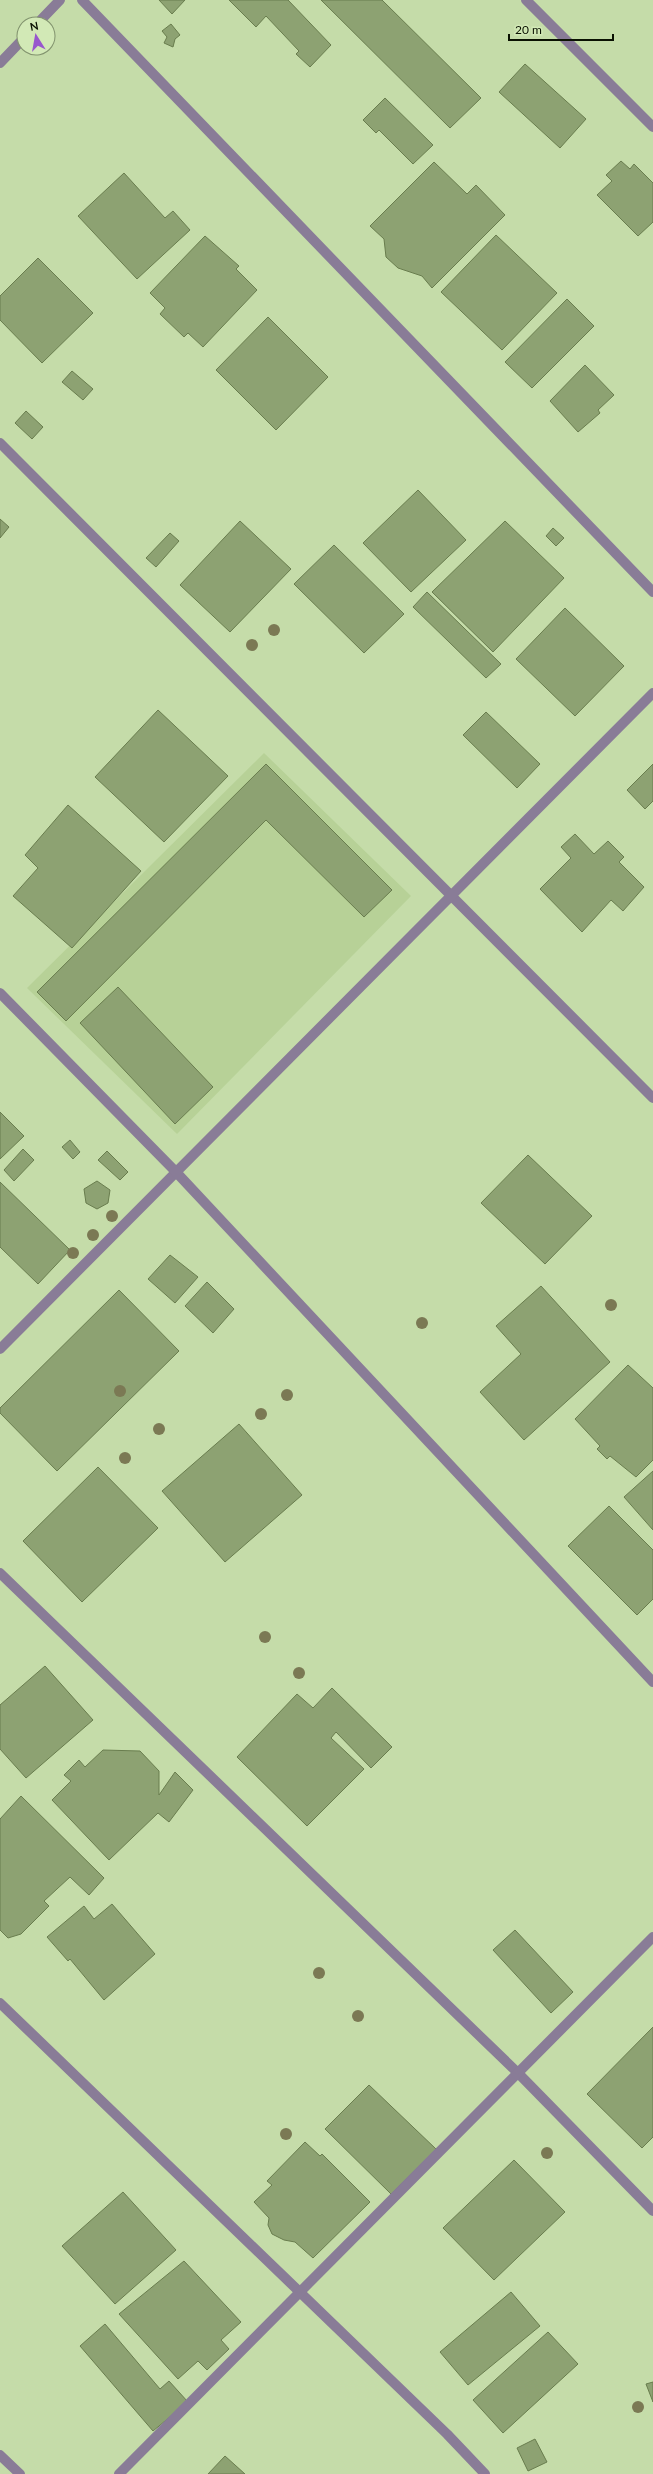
<svg xmlns="http://www.w3.org/2000/svg" width="653" height="2474" font-family="Lato,sans-serif">
<style>
.built{fill:#b7d197}
.building{fill:#8da272;stroke:#697d4e}
.lines{fill:none;stroke-linecap:round;stroke-linejoin:round}
.minor{stroke:#897c97;stroke-width:10}
.tertiary{stroke:#897c97;stroke-width:10}
.tree{fill:#7b7954}
</style>
<rect width="100%" height="100%" fill="#c5dca9"/>
<!-- built -->
<polygon class="built" points="264,753 411,896 177,1134 27,988"/>
<!-- building -->
<g class="building">
<polygon points="159,0 185,0 172,14"/>
<polygon points="229,0 288,0 331,45 310,67 296,54 299,51 266,16 256,27"/>
<polygon points="321,0 382,0 481,98 450,128"/>
<polygon points="171,24 180,35 175,39 173,47 164,43 167,37 162,31"/>
<polygon points="525,64 586,119 560,148 499,92"/>
<polygon points="385,98 433,145 413,164 379,130 376,133 363,120"/>
<polygon points="621,161 630,169 634,164 653,183 653,222 638,236 597,195 612,181 606,175"/>
<polygon points="434,162 467,194 476,185 505,215 432,288 422,276 398,268 386,257 384,239 370,226"/>
<polygon points="124,173 165,218 173,211 190,230 137,279 78,216"/>
<polygon points="496,235 557,293 502,350 441,292"/>
<polygon points="205,236 239,266 236,269 257,290 203,347 188,333 184,337 160,314 165,308 150,293"/>
<polygon points="38,258 93,313 42,363 0,320 0,296"/>
<polygon points="567,299 594,326 532,388 505,362"/>
<polygon points="268,317 328,377 276,430 216,370"/>
<polygon points="585,365 614,395 598,410 600,413 578,432 550,401"/>
<polygon points="72,371 93,389 83,400 62,382"/>
<polygon points="26,411 43,427 32,439 15,423"/>
<polygon points="418,490 466,540 411,592 363,543"/>
<polygon points="0,519 9,527 0,538"/>
<polygon points="240,521 291,569 230,632 180,585"/>
<polygon points="505,521 564,578 493,652 432,592"/>
<polygon points="553,528 564,538 556,546 546,536"/>
<polygon points="170,533 179,541 156,567 146,558"/>
<polygon points="334,545 404,614 364,653 294,584"/>
<polygon points="427,592 501,664 486,678 413,607"/>
<polygon points="565,608 624,666 575,716 516,659"/>
<polygon points="158,710 228,776 164,842 95,777"/>
<polygon points="486,712 540,764 517,788 463,735"/>
<polygon points="266,764 392,890 364,917 266,820 66,1021 37,992"/>
<polygon points="653,764 653,801 645,809 627,790"/>
<polygon points="68,805 141,871 72,948 13,896 38,868 25,855"/>
<polygon points="575,834 594,854 608,841 624,857 619,862 644,887 623,911 611,900 582,932 540,889 571,858 561,847"/>
<polygon points="118,987 213,1087 175,1124 80,1023"/>
<polygon points="0,1112 24,1136 0,1159"/>
<polygon points="70,1140 80,1152 73,1159 62,1147"/>
<polygon points="23,1149 34,1160 14,1181 4,1170"/>
<polygon points="107,1151 128,1172 120,1180 98,1160"/>
<polygon points="528,1155 592,1216 545,1264 481,1203"/>
<polygon points="97,1181 110,1190 108,1203 97,1209 86,1203 84,1189"/>
<polygon points="0,1182 70,1250 38,1284 0,1247"/>
<polygon points="170,1255 198,1277 175,1303 148,1279"/>
<polygon points="207,1282 234,1309 213,1333 185,1306"/>
<polygon points="541,1286 610,1362 524,1440 480,1392 521,1354 496,1326"/>
<polygon points="119,1290 179,1351 57,1471 0,1413 0,1408"/>
<polygon points="628,1365 653,1388 653,1460 636,1477 610,1456 607,1459 597,1449 600,1446 575,1419"/>
<polygon points="239,1424 302,1495 225,1562 162,1491"/>
<polygon points="98,1467 158,1528 82,1602 23,1541"/>
<polygon points="653,1471 653,1530 624,1497"/>
<polygon points="609,1506 653,1550 653,1599 637,1615 568,1546"/>
<polygon points="45,1666 93,1720 26,1778 0,1749 0,1705"/>
<polygon points="332,1688 392,1747 371,1768 336,1732 331,1738 364,1769 307,1826 237,1757 297,1694 313,1708"/>
<polygon points="103,1750 140,1751 159,1771 159,1795 175,1772 193,1790 169,1822 158,1813 109,1860 52,1800 71,1781 64,1775 79,1760 85,1767"/>
<polygon points="21,1796 104,1878 89,1895 70,1877 44,1901 49,1906 21,1934 8,1938 0,1930 0,1819"/>
<polygon points="112,1904 155,1954 104,2000 70,1959 68,1961 47,1937 84,1906 94,1919"/>
<polygon points="515,1930 573,1992 551,2013 493,1950"/>
<polygon points="653,2027 653,2137 642,2148 587,2094"/>
<polygon points="369,2085 436,2149 391,2194 325,2129"/>
<polygon points="305,2142 320,2156 322,2154 370,2202 313,2258 295,2242 284,2240 272,2234 268,2225 269,2218 254,2202 272,2185 267,2181"/>
<polygon points="514,2160 565,2212 494,2280 443,2228"/>
<polygon points="123,2192 176,2250 115,2304 62,2246"/>
<polygon points="184,2261 241,2322 221,2340 229,2349 207,2370 198,2361 178,2379 119,2314"/>
<polygon points="511,2292 540,2326 468,2385 440,2352"/>
<polygon points="105,2324 160,2389 169,2381 188,2402 153,2431 80,2346"/>
<polygon points="548,2332 578,2364 503,2433 473,2400"/>
<polygon points="653,2382 653,2402 646,2384"/>
<polygon points="535,2439 547,2462 528,2471 517,2448"/>
<polygon points="225,2456 245,2474 208,2474"/>
</g>
<g class="lines">
<!-- minor -->
<g class="minor">
<polyline points="82,0 653,592"/>
<polyline points="526,0 653,127"/>
<polyline points="37,24 60,0"/>
<polyline points="0,63 24,38"/>
<polyline points="0,443 653,1098"/>
<polyline points="0,1349 653,693"/>
<polyline points="0,1573 518,2073 653,2211"/>
<polyline points="0,2003 447,2434 485,2474"/>
<polyline points="0,2455 20,2474"/>
<polyline points="119,2474 653,1937"/>
</g>
<!-- tertiary -->
<polyline class="tertiary" points="0,993 176,1172 653,1682"/>
</g>
<!-- trees -->
<g class="tree">
<circle cx="274" cy="630" r="6"/>
<circle cx="252" cy="645" r="6"/>
<circle cx="112" cy="1216" r="6"/>
<circle cx="93" cy="1235" r="6"/>
<circle cx="73" cy="1253" r="6"/>
<circle cx="611" cy="1305" r="6"/>
<circle cx="422" cy="1323" r="6"/>
<circle cx="120" cy="1391" r="6"/>
<circle cx="287" cy="1395" r="6"/>
<circle cx="261" cy="1414" r="6"/>
<circle cx="159" cy="1429" r="6"/>
<circle cx="125" cy="1458" r="6"/>
<circle cx="265" cy="1637" r="6"/>
<circle cx="299" cy="1673" r="6"/>
<circle cx="319" cy="1973" r="6"/>
<circle cx="358" cy="2016" r="6"/>
<circle cx="286" cy="2134" r="6"/>
<circle cx="547" cy="2153" r="6"/>
<circle cx="638" cy="2407" r="6"/>
</g>
<!-- north arrow -->
<g transform="translate(36 36) rotate(349)"><circle r="19" fill="#d2e9b6" stroke="#82936e"/>
<path d="M0-3L7 15L0 10L-7 15Z" fill="#9857cd"/>
<text y="-6" font-size="11" font-weight="bold" text-anchor="middle" fill="#0a1102">N</text>
</g>
<!-- scale -->
<path d="M509 34v6h104v-6" fill="none" stroke="#0a1102" stroke-width="2"/>
<text x="515" y="34" font-size="12" fill="#0a1102" stroke="#d2e9b6" stroke-width="3" paint-order="stroke">20 m</text>
</svg>
